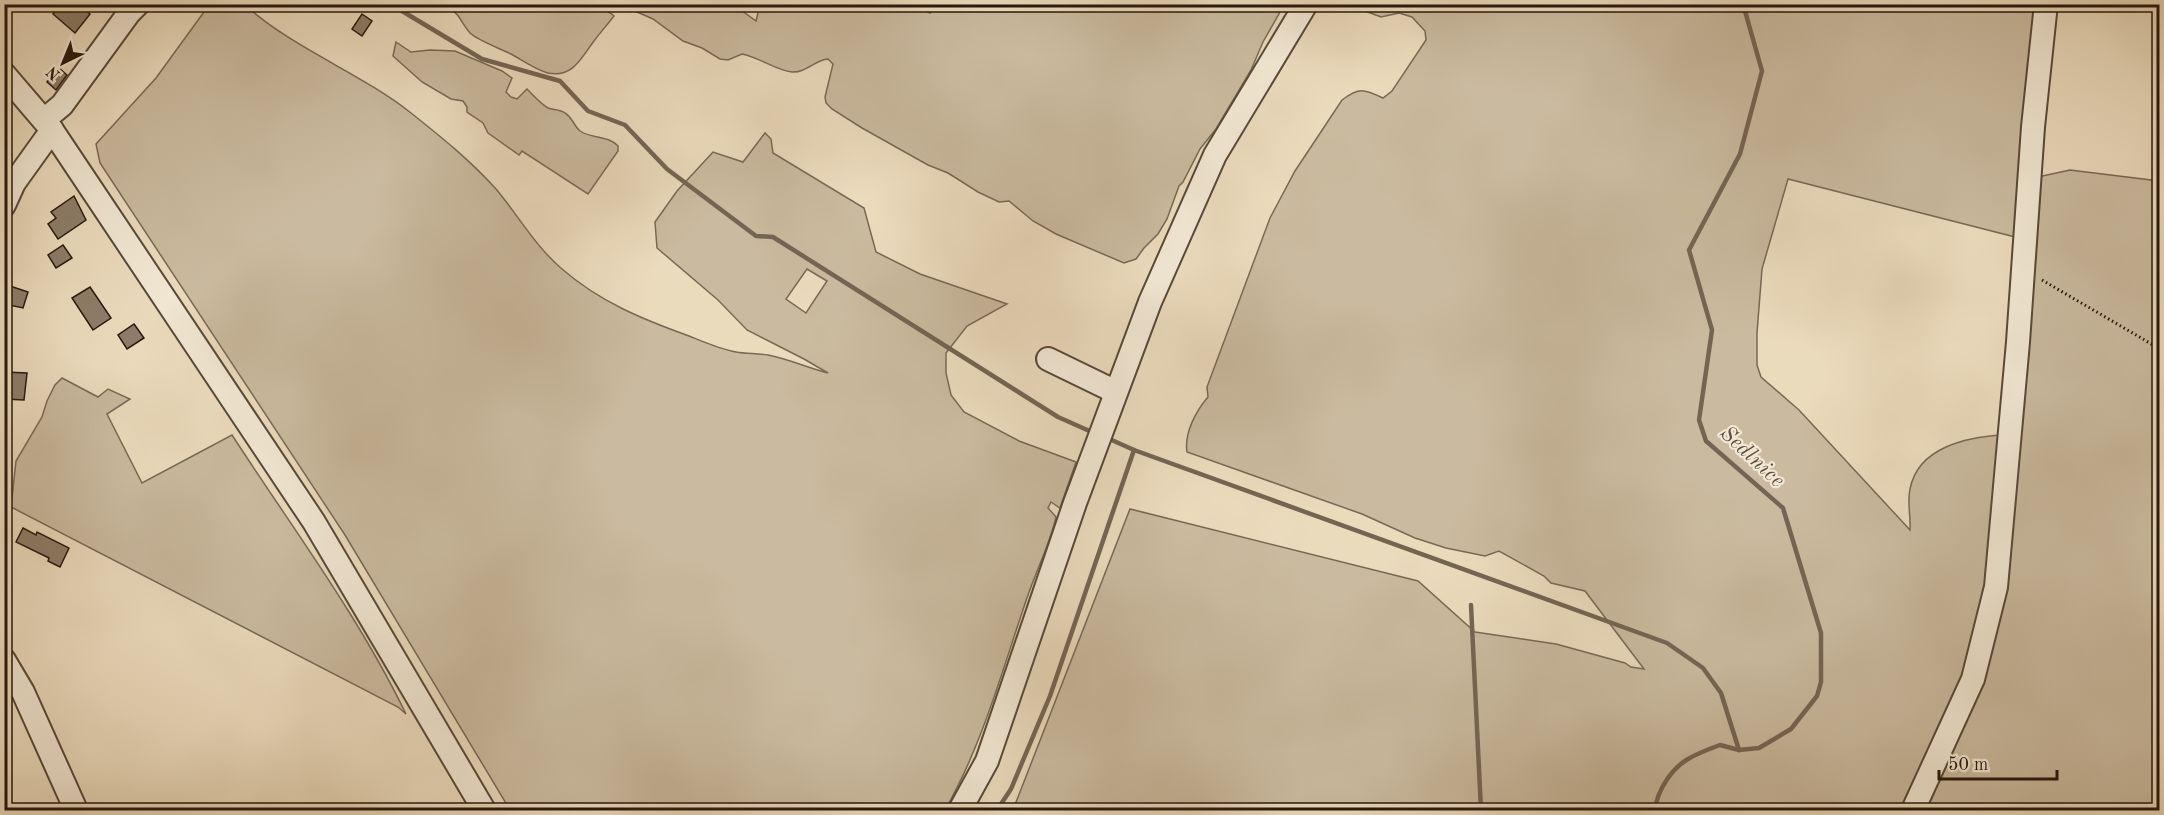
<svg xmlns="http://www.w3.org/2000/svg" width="2164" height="815" font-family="'Old Standard TT',serif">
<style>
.green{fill:#caba9f;stroke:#786956;stroke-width:1.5;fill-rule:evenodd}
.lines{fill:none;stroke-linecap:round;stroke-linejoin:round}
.stream{stroke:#746553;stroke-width:4.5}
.building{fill:#8d7d69;stroke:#27180d;stroke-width:1.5}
.minor-casing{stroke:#584939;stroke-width:26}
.path{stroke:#27180d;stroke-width:3;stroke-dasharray:1.5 3;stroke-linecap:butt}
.minor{stroke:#f2e8d4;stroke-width:22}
.labels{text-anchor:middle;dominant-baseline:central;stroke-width:4.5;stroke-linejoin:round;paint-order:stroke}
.water-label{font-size:22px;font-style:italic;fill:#5b4c3b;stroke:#f2e8d4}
</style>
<rect width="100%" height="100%" fill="#ebdbbd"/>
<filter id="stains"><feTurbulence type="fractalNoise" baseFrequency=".00333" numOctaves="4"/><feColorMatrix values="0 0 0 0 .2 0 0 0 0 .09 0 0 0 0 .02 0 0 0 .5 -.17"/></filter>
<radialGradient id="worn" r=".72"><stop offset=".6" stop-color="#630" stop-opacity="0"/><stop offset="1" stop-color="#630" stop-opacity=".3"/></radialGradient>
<!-- green -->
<g class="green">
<path d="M209 5H245C294 49 359 72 411 113 440 136 471 161 496 189 518 215 535 246 562 269 600 302 642 319 689 336 704 342 720 349 736 352 747 354 757 353 768 355 789 359 808 368 828 373L804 359 747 330 718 300 657 248 655 222 677 191 713 152 743 162 765 133 771 139 773 153 864 208 876 252 920 274 1007 304 967 326 946 353V373L951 395 964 412 1019 441 1076 462 1060 508 1051 502 1048 508 1056 517C1050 544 1037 569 1028 595 1003 667 983 744 945 810H510L345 535 100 163 96 144 156 78ZM807 269 827 281 806 313 786 299Z"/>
<path d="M441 5H506L504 7 509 11 512 9 509 5C533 4 599 0 614 16 607 25 600 33 594 41 581 58 573 78 548 73 536 70 522 60 511 54 501 49 477 40 470 33 457 18 463 14 441 5Z"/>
<path d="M760 5H914L930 13 934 10 924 5H1284L1263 42 1251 70 1216 129 1200 149 1183 182 1179 186 1167 219 1158 234 1144 248 1136 259 1124 263 1056 234 1033 221 1009 201 999 202 978 192 948 173 928 165 862 128 832 109 826 103 825 97 833 64 828 59C815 60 806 73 792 72 775 70 759 57 742 54L728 60 720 59 702 48 683 41 653 19 621 5H734L756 21Z"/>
<path d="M1354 5H2035L2022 182 2017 183 2021 189 2019 238 1788 179 1762 269 1757 333V365L1761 377 1799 410 1910 530C1911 517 1907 502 1910 489 1918 447 1967 437 2003 435L2029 179 2070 170 2159 181V810H1013L1130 509 1418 581 1475 632 1556 644 1625 663 1631 667 1644 669 1585 591 1551 583 1544 576 1499 551 1485 556 1446 548 1415 538 1362 514 1187 452C1184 433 1196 411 1208 397L1207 387 1270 218 1295 171 1342 100C1359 87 1364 89 1383 98L1392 91 1426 40 1425 31 1412 17 1399 13 1381 17 1357 8Z"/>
<path d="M396 42 411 52 430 50 455 51 502 71 512 78 506 92 511 97 517 99 527 89C533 95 541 104 548 108 553 110 560 109 565 113 572 117 574 126 580 131 592 139 608 135 618 146V151L588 194 522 151 519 155 488 133 483 123 467 112V107L463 101 451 99 422 82 393 56Z"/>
<path d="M62 378 98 397 108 389 130 399 107 414 142 483 232 435C291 526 358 615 406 714L398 707 11 507 16 461 42 417 47 401 55 385Z"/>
</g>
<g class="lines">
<!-- stream -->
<g class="stream">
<polyline points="399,4 402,11 482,59 560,81 588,111 625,125 667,169 756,236 773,237 1058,417 1094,433"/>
<polyline points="1105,437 1134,450 1667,643 1703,668 1721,693 1739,750"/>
<polyline points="1471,605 1481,810"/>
<polyline points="997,810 1011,789 1050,696 1134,450"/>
<path d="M1655 810C1657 791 1671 769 1688 759 1698 753 1709 749 1720 745L1739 750 1759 748 1791 729 1817 696 1821 682V633L1783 508 1706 441 1699 420 1712 330 1689 250 1740 154 1762 71 1743 4"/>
</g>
</g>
<!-- building -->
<g class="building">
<polygon points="62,4 78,4 90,14 75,33 53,14"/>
<polygon points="362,14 372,21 362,36 352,29"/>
<polygon points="59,68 67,75 56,90 47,82"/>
<polygon points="74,196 86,220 58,239 48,224 56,218 51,212"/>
<polygon points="63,245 72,258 56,268 48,255"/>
<polygon points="4,284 28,292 23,308 4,304"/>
<polygon points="90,287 111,318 93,330 72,298"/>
<polygon points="134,324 144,338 127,349 118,335"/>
<polygon points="4,372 27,373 24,400 4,399"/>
<polygon points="23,528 36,535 37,532 69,548 60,567 48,561 49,558 16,542"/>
</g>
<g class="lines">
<defs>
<g id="minor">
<polyline points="4,74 52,130 314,522 484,810"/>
<polyline points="44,120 62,105 129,13 138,4"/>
<polyline points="4,205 14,183 52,130"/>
<polyline points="1048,359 1116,392"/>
<polyline points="4,660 23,692 76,810"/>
<polyline points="960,810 987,761 1075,503 1150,302 1215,155 1306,4"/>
<polyline points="1913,810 1973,679 1996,587 2018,342 2033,127 2046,4"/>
</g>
</defs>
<!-- minor casing -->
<use href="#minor" class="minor-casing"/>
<!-- path -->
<polyline class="path" points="2042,280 2160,349"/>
<!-- minor -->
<use href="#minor" class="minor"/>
</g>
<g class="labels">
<!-- water labels -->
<g class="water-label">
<text transform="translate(1752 457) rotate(43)">Sedlnice</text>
</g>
</g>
<!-- margin -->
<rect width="2164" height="815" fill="none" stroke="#ebdbbd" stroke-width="24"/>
<rect x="6" y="6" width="2152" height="803" fill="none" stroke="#27180d" stroke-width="3"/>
<rect x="12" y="12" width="2140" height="791" fill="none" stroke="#27180d" stroke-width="1.5"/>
<!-- north arrow -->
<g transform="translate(63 63) rotate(223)" stroke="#f2e8d4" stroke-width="4.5" paint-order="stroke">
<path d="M0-4.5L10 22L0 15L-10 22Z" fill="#27180d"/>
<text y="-9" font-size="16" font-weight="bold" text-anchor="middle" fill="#27180d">N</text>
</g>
<!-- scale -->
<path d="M1939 770v9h118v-9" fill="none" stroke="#27180d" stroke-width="3"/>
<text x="1948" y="770" font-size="18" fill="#27180d" stroke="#f2e8d4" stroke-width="4.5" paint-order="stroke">50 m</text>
<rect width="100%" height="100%" filter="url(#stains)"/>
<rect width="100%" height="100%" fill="url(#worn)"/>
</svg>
